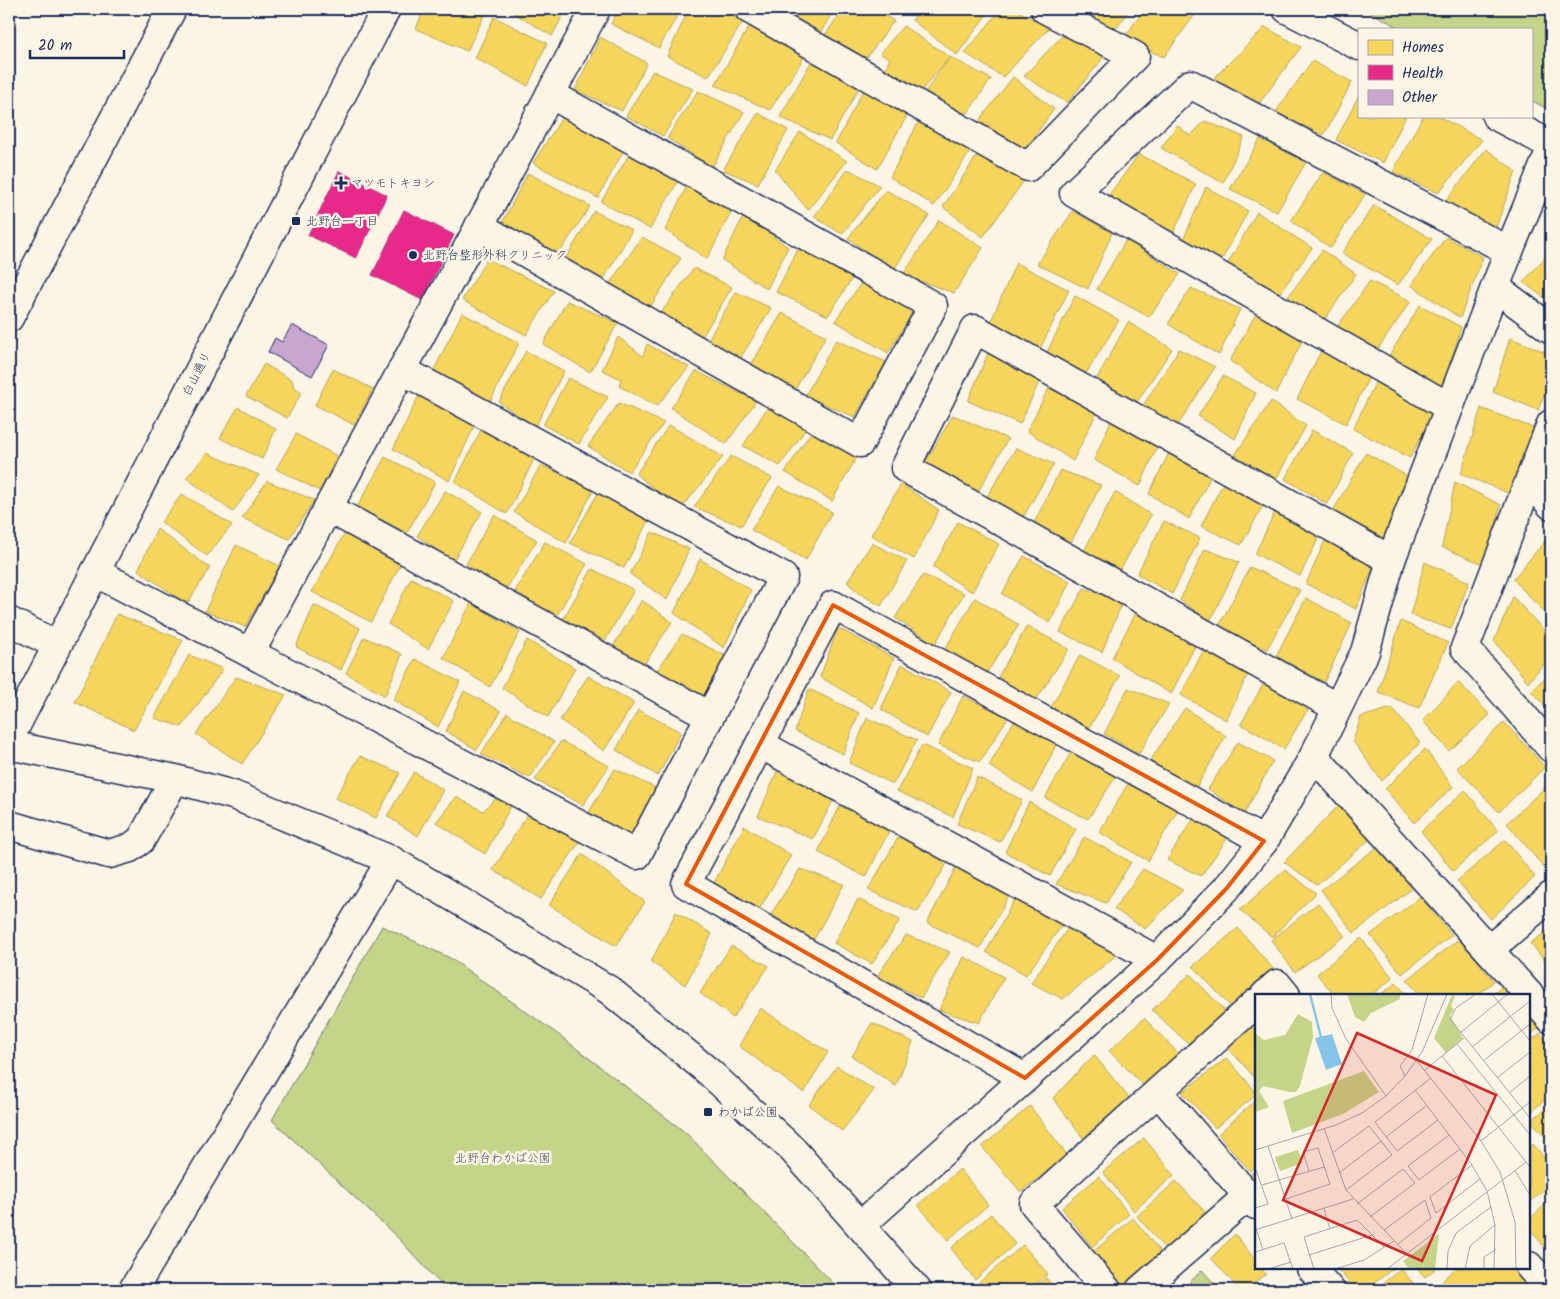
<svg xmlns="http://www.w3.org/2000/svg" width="1560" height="1299" font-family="Kalam,'Klee One',sans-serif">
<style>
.green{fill:#c4d488;stroke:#708273}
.homes{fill:#f6d55c;stroke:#b4a35d}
.health{fill:#e7298a;stroke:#aa2b7d}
.building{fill:#c9a6d0;stroke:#1b2f5e}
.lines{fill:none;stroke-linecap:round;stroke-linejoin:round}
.minor-casing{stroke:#1b2f5e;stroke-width:31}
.minor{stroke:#fcf5e5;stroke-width:28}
.marked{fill:none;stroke:#e8590c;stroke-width:4;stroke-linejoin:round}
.poi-dot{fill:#1b2f5e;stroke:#fcf5e5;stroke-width:2}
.labels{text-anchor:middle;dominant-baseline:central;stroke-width:5;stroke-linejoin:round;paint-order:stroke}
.poi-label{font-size:12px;fill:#1b2f5e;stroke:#fcf5e5;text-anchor:start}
.street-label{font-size:12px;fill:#1b2f5e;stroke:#fcf5e5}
.park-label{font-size:12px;fill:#455868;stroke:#fcf5e5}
.inset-river{fill:none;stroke:#85c4e6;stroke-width:2.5}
.inset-road{fill:none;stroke:#a2a6af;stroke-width:1}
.view{fill:#d62828;fill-opacity:0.15;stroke:#d62828;stroke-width:2.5}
.inset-edge{fill:none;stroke:#1b2f5e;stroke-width:2.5}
</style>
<rect width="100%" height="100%" fill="#fcf5e5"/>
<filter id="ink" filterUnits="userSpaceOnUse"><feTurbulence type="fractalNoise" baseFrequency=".02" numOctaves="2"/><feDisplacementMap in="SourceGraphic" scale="10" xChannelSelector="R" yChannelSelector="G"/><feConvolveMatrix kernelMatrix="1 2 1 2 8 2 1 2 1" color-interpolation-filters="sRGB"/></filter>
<g filter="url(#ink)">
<!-- green -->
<g class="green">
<polygon points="1365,9 1551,9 1551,111 1531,100 1531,29 1401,29"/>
<polygon points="382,926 450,958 559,1035 686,1133 840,1290 446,1290 398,1238 272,1120"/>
<polygon points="1202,1270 1220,1290 1182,1290"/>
</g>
<!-- homes -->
<g class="homes">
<polygon points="424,9 485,9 487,10 467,51 416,29"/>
<polygon points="507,9 566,9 552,36"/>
<polygon points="618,9 681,9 659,48 611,24"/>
<polygon points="689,9 718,9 743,22 708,77 667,56"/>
<polygon points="778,9 834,9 820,34 776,12"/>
<polygon points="844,9 873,9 894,21 861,65 824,36"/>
<polygon points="899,9 911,9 908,14"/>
<polygon points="920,9 991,9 957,55 912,20"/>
<polygon points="1001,9 1015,9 1049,28 1003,77 965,53"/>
<polygon points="1074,9 1130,9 1113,33"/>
<polygon points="1144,9 1199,9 1164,57 1123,40"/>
<polygon points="494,17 547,43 528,86 475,58"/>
<polygon points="750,25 805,56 770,110 715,85"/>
<polygon points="903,26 950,57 921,91 884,73 890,58 880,54"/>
<polygon points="1265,27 1301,47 1258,105 1214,78"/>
<polygon points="1062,36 1108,52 1067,103 1024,76"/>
<polygon points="600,37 647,63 622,111 575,90"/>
<polygon points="950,57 991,79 967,114 923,95"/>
<polygon points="1312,61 1352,82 1324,135 1275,113"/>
<polygon points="811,62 861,84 830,140 780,117"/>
<polygon points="653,71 693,89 663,136 626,116"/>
<polygon points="1013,77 1054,109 1024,151 979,121"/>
<polygon points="866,85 908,114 877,169 836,143"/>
<polygon points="698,91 744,112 712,167 667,138"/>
<polygon points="1359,95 1359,116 1406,116 1383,163 1336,140"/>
<polygon points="565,113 627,144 598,198 533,163"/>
<polygon points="758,113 788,130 758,184 723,170"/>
<polygon points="1423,116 1438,116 1482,140 1438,193 1393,172"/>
<polygon points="920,119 974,146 934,206 890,177"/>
<polygon points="1205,121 1244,137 1223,183 1161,148 1177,125 1190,136"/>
<polygon points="800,132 847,161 808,210 775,170"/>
<polygon points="1260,139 1306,162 1277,212 1230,189"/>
<polygon points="633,148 682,174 650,229 601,202"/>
<polygon points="1486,149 1516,171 1494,233 1442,206"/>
<polygon points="980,151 1026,178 983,237 943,207"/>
<polygon points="1139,154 1196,184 1174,232 1103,203"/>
<polygon points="848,169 880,186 842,234 814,217"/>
<polygon points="1323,172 1365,194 1331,248 1291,221"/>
<polygon points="528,173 590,206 555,260 496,235"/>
<polygon points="687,186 733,209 707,259 665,230"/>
<polygon points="1206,187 1248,211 1218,267 1184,238"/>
<polygon points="886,190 929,215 893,271 848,238"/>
<polygon points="1374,205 1432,239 1398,285 1342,253"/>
<polygon points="594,211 632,230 601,284 563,263"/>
<polygon points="1073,211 1112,233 1088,289 1037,264"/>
<polygon points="1257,212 1312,248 1277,297 1227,265"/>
<polygon points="744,215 788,247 767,289 722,260"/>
<polygon points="939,220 983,248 954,293 903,275"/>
<polygon points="642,237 681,258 649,309 610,283"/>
<polygon points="1446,237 1483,257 1460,318 1411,285"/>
<polygon points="1126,240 1180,274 1149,317 1097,289"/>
<polygon points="800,246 855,274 828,316 776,292"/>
<polygon points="1322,250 1356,274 1323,322 1286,300"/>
<polygon points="1551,251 1551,303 1523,282"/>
<polygon points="487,259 554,291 526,335 462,300"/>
<polygon points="1016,263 1069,290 1040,349 991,321"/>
<polygon points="694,268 732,287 699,342 660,314"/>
<polygon points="864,279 915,308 888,353 835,321"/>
<polygon points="1370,281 1411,301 1375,353 1337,327"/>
<polygon points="1191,288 1240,309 1219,355 1168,324"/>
<polygon points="736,292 771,308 740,359 706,343"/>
<polygon points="1075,296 1119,320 1084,377 1045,356"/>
<polygon points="567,301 618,323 590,372 543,344"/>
<polygon points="1420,305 1461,327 1443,389 1389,356"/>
<polygon points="1258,310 1304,337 1276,393 1230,361"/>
<polygon points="462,313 519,343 489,404 432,374"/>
<polygon points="782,313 826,336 793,393 749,368"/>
<polygon points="1128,322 1172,349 1137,402 1096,380"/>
<polygon points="618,337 643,356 647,344 689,367 657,406 619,386 621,379 602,370"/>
<polygon points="1510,338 1551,354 1551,377 1538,410 1493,392"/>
<polygon points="836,340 886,362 855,417 805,396"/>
<polygon points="1179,349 1215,367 1175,430 1142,407"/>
<polygon points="1322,349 1372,371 1346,424 1297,399"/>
<polygon points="526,351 564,371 535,427 499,402"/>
<polygon points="988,353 1040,380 1020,424 968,401"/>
<polygon points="264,364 292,380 294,387 302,392 287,418 246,396"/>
<polygon points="333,369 373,389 354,425 315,405"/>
<polygon points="696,371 756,401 726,444 671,408"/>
<polygon points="1223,376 1256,393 1235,439 1198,416"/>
<polygon points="1378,377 1436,408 1410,458 1353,429"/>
<polygon points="568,378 608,397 579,444 543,425"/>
<polygon points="1049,388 1097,412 1073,461 1027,431"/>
<polygon points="420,393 476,422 449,481 393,449"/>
<polygon points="1271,401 1306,426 1276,479 1235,455"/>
<polygon points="619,403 664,423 629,472 588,446"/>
<polygon points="769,405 808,426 780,466 743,446"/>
<polygon points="238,407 276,429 262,459 220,438"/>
<polygon points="1481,408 1536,429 1513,495 1461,474"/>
<polygon points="953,415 1008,439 975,497 922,468"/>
<polygon points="1111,420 1158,445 1140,486 1094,460"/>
<polygon points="669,425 723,457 680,510 636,474"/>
<polygon points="813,429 858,455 832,501 785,472"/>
<polygon points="481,430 535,457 507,514 455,482"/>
<polygon points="1312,430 1353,453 1327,504 1285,479"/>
<polygon points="296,434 337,456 320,491 276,469"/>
<polygon points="1016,448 1054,464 1022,519 985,500"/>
<polygon points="1170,451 1212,474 1189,519 1149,494"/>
<polygon points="207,453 259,475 233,512 186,478"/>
<polygon points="1366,453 1409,477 1385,539 1333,511"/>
<polygon points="731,456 772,478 741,526 694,507"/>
<polygon points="385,457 435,482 407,533 357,507"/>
<polygon points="541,465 594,489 566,543 514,512"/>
<polygon points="1060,470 1101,485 1070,544 1033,525"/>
<polygon points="267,481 314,500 289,539 242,518"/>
<polygon points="1224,481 1264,504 1241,545 1201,526"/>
<polygon points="1455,482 1501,505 1485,565 1442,547"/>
<polygon points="901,484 939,510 914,559 871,535"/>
<polygon points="779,486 832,512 806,560 751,530"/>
<polygon points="445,491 482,512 453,561 417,536"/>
<polygon points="1115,492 1151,515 1119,572 1084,551"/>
<polygon points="598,493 650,517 624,568 570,543"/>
<polygon points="182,494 232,525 207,556 161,522"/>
<polygon points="1277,507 1323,529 1300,576 1255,554"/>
<polygon points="494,515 537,540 505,591 466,564"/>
<polygon points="1164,521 1200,538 1172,594 1137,574"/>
<polygon points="958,522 999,544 972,592 933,567"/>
<polygon points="157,529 210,568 187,604 138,570"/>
<polygon points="652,532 689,549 667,600 630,574"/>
<polygon points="344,534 400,565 371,622 312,592"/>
<polygon points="1326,538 1376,560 1356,609 1306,584"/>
<polygon points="1546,540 1551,546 1551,620 1513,579"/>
<polygon points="545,542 587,564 556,617 515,591"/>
<polygon points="872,543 907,561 881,606 859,593 847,582"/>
<polygon points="236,545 280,566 245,627 205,611"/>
<polygon points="1205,549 1239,562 1210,621 1180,600"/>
<polygon points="1024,556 1070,581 1050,623 1002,594"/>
<polygon points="700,559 751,590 724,648 674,613"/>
<polygon points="1425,562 1469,582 1451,629 1410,615"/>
<polygon points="1250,567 1300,590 1267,649 1217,630"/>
<polygon points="592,569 634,590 605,641 563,619"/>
<polygon points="923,575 964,593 935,644 895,618"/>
<polygon points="411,578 454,601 428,649 388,624"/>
<polygon points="1084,588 1122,603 1102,652 1060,632"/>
<polygon points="1513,597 1551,638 1551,656 1528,682 1494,641"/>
<polygon points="975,598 1019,625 987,672 945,649"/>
<polygon points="1306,598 1352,623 1324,682 1276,656"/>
<polygon points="642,600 672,622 641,669 610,651"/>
<polygon points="471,603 520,632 490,687 443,658"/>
<polygon points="314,605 360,628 341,670 296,647"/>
<polygon points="1136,613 1196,644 1171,694 1112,658"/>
<polygon points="117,614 183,640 134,730 75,702"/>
<polygon points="1401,621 1448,643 1419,708 1378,692"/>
<polygon points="1027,626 1069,649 1036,700 998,677"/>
<polygon points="838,628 894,658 873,708 820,677"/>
<polygon points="682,634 726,656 697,708 651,679"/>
<polygon points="364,637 402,654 385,696 346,673"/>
<polygon points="527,640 575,668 548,717 502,688"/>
<polygon points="1204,649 1250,670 1226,720 1181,695"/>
<polygon points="189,655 223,669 182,727 154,718"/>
<polygon points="1080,655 1120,676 1088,730 1051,707"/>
<polygon points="415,659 460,682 438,727 393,700"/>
<polygon points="902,664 951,692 927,737 881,709"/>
<polygon points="1551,672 1551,711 1531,691"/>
<polygon points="588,676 634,703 604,751 560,720"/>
<polygon points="236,677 286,695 242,764 196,734"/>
<polygon points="1267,677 1313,701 1284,749 1241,724"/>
<polygon points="1458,682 1490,715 1449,751 1423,721"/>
<polygon points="1128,688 1169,704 1139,754 1104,734"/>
<polygon points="809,689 859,713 843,754 795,731"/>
<polygon points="464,691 501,711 477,750 446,731"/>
<polygon points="963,696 1008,717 980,762 938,745"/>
<polygon points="1185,708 1226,736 1196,788 1150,761"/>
<polygon points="1392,708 1420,743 1382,781 1353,741 1361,717"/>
<polygon points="638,710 681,732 658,776 616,750"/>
<polygon points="507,713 554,742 530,778 481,754"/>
<polygon points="867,718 917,740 893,784 849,763"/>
<polygon points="1015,719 1057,743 1033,792 989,766"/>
<polygon points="1504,722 1545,767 1499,812 1457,768"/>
<polygon points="561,741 609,766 583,805 535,780"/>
<polygon points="1238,742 1273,761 1244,814 1208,789"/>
<polygon points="922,745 973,768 953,817 897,791"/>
<polygon points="1073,749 1118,773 1088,819 1045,798"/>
<polygon points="1425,749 1453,787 1414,823 1385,789"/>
<polygon points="360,756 400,773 376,818 335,798"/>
<polygon points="780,765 837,793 813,839 758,816"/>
<polygon points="615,769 658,789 631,838 589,812"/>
<polygon points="414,772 443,790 418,836 387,816"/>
<polygon points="977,777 1022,800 1000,842 957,824"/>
<polygon points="1129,782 1179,808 1148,861 1099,832"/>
<polygon points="1551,782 1551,864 1545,869 1507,823"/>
<polygon points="1465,790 1498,831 1453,871 1421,831"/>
<polygon points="456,797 483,811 496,798 511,806 485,854 436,822"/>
<polygon points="1029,802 1076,829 1050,876 1005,852"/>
<polygon points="1339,805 1376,834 1317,885 1284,862"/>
<polygon points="840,806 890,829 866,877 818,852"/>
<polygon points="528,813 580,841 541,899 493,870"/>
<polygon points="1194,818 1229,836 1201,876 1167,860"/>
<polygon points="744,826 791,855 756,915 713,885"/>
<polygon points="899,836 949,860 918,912 868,890"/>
<polygon points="1084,837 1131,862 1106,903 1056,884"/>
<polygon points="1505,840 1535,877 1491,919 1457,881"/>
<polygon points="1380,845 1414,887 1354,933 1321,890"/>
<polygon points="582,854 645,902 616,946 549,905"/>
<polygon points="957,865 1012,891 980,948 927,923"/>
<polygon points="800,869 844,884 813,941 771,914"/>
<polygon points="1143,869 1183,890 1145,929 1114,909"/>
<polygon points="1285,870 1316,893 1272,937 1240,910"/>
<polygon points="1016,897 1063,924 1026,975 986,952"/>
<polygon points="1420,897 1452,935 1402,974 1370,935"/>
<polygon points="858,899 900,920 872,964 834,943"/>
<polygon points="1318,903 1345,936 1295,972 1271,940"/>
<polygon points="676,912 712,934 685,985 651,962"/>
<polygon points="1070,925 1124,949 1063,999 1031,983"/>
<polygon points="1238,928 1275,971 1231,1007 1193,966"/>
<polygon points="1551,929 1551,968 1530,943"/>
<polygon points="906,935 950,952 921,998 877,976"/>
<polygon points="1361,938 1393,978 1371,995 1334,995 1317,974"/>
<polygon points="1459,939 1494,981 1478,995 1420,995 1407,980"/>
<polygon points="731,946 769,966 733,1018 700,993"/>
<polygon points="964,957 1004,977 979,1023 939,1010"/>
<polygon points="1190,974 1225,1011 1192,1047 1152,1010"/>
<polygon points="1396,983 1407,995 1380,995"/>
<polygon points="1506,983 1515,995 1492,995"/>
<polygon points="760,1008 828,1052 804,1093 739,1046"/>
<polygon points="1529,1014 1539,1028 1529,1036"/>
<polygon points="1144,1018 1180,1055 1145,1087 1109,1051"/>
<polygon points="872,1023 913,1042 896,1086 852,1056"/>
<polygon points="1256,1025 1256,1079 1228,1048"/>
<polygon points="1540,1033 1551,1047 1551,1094 1529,1114 1529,1043"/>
<polygon points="1094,1055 1129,1098 1083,1138 1053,1098"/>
<polygon points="1227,1058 1256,1092 1256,1095 1215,1128 1182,1092"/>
<polygon points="837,1066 874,1090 842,1131 809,1105"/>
<polygon points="1256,1100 1256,1166 1250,1171 1218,1134"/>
<polygon points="1551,1104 1551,1143 1531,1121"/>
<polygon points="1030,1106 1067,1155 1021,1192 982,1147"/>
<polygon points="1144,1138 1174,1175 1134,1211 1103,1172"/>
<polygon points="1533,1144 1551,1166 1551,1185 1529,1202 1529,1148"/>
<polygon points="960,1169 988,1205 948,1240 918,1205"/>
<polygon points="1256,1170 1256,1180 1251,1174"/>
<polygon points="1099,1176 1129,1214 1092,1247 1062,1208"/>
<polygon points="1176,1181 1206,1213 1166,1250 1137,1216"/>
<polygon points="1551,1199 1551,1255 1529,1228 1529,1220"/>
<polygon points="991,1214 1015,1244 975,1280 951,1248"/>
<polygon points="1133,1218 1162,1254 1123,1289 1093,1252"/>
<polygon points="1235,1234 1256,1261 1256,1268 1261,1268 1266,1274 1246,1290 1240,1290 1211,1258"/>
<polygon points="1023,1245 1048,1274 1029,1290 980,1290 976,1285"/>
<polygon points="1337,1268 1394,1268 1365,1290 1355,1290"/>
<polygon points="1417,1268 1436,1268 1425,1277"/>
<polygon points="1456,1268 1515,1268 1531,1284 1523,1290 1435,1290 1434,1289"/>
<polygon points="1401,1269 1419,1290 1374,1290"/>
<polygon points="1046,1278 1056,1290 1032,1290"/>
</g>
<!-- health -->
<g class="health">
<polygon points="339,171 387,195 356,258 308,235"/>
<polygon points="404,210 454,235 422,300 372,275"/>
</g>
<!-- building -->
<polygon class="building" points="292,325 329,345 312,376 268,352 275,338 282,342"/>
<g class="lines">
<defs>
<g id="minor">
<polyline points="749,9 1028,167 1135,56 1045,9"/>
<polyline points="1287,9 1359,46"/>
<polyline points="1496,116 1551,145"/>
<polyline points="479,226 860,443 933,306 550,94"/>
<polyline points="1495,287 1551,329"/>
<polyline points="9,318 172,9"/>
<polyline points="1449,407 1074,193 1190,84 1509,251"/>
<polyline points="1551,424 1465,648 1551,748"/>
<polyline points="1530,480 1551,505"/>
<polyline points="328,508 710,716"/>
<polyline points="95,572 637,855 783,577 402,370"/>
<polyline points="9,621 57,645"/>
<polyline points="250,653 596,9"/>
<polyline points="1336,707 905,468 975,329 1391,560"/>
<polyline points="9,739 386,9"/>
<polyline points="760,744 686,884 1025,1078"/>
<polyline points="9,745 175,779 233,795 391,860 609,990 709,1072 792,1149 917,1290"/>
<polyline points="1314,756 1551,1019"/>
<polyline points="9,825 109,854 130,848 141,840 175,779"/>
<polyline points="1490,949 1551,896"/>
<polyline points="1157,960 760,744 833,605 1264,841"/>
<polyline points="1265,995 1277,984 1286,995"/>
<polyline points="1158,1092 1256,1205"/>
<polyline points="860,1226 1157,960 1226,889 1264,841 1314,756 1365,652 1391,560 1509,251 1551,149"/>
<polyline points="1529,1266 1545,1284"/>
<polyline points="1311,1268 1330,1290"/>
<polyline points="133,1290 391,860"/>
<polyline points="1107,1290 1034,1204 1256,1003"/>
<polyline points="1140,1290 1248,1196"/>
</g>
</defs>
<!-- minor casing -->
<use href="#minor" class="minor-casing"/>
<!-- minor -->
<use href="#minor" class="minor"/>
</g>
</g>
<!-- marked area -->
<path class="marked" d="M833 605 1264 841 1226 889 1157 960 1025 1078 686 884Z"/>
<!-- markers -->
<g class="poi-dot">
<path d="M338.5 175.5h5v5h5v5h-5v5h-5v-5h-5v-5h5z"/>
<rect x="291" y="216" width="10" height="10" rx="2.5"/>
<circle cx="413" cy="255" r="5"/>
<rect x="703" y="1107" width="10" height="10" rx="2.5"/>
</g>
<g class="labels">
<!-- poi labels -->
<g class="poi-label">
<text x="351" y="183">マツモトキヨシ</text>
<text x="306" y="221">北野台一丁目</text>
<text x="423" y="255">北野台整形外科クリニック</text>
<text x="718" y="1112">わかば公園</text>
</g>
<!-- street labels -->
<g class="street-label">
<text transform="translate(197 374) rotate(-63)">白山通り</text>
</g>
<!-- park labels -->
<g class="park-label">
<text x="503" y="1158">北野台わかば公園</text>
</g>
</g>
<!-- overview -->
<g transform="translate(1255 994)">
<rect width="275" height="275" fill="#fcf5e5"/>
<path d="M92 0H145V5L116 19 109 28 100 23ZM197 1 200 2 196 12 199 16 195 21 208 44 191 59 179 44ZM43 20 57 28 58 43 45 92 41 98H34L8 92 4 97 14 113 0 118V39L9 46 30 41ZM109 77 124 98 88 120 37 139 28 107ZM43 156 48 169 25 177 20 163ZM184 240 180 275H154L148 267Z" fill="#c4d488"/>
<path d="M77 40 87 70 71 76 60 44Z" fill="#85c4e6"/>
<path class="inset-river" d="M55 0 66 43"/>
<path class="inset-road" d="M76 0 77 14 91 45 131 102M221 0 201 14 195 25 275 124M237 0 275 47M205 39 253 0M202 50 275 141M217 53 275 7M187 62 275 173M161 66 226 147 245 178 260 228 261 275M228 67 275 30M170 76 209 44M150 82 145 72 157 56 173 0M176 84 120 128 142 157 183 126M242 84 275 58M160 96 217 171 232 197 240 231 239 275M254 99 275 82M69 134 91 196 152 260M194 141 153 172 164 186 205 155M131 143 171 112M226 147 275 108M13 152 37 225M0 156 81 131 107 119 131 102 150 82 167 58 192 0M77 159 114 132 126 147M217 171 175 203 181 219 225 185M0 173 13 210 0 214M260 177 275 201M84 179 126 147 137 161 91 196M7 191 69 173M31 205 75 190 63 154 48 158 54 177M102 210 148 175 160 189 115 223M69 215 75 235M0 231 8 256M0 236 98 205M129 236 170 206 176 224 143 250M0 258 29 249 38 275M54 261 117 241M13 275 36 268M59 275 49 243 102 226 129 253M80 275 109 266 139 247M132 275 271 168M192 275 193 257 201 239 236 213M210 275 215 252 240 231M229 275V263L241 255"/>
<path class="view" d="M102 39 241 101 167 267 28 206Z"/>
<rect width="275" height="275" class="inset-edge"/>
</g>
<!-- margin -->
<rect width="1560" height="1299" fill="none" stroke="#fcf5e5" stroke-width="30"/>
<rect x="15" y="15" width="1530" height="1269" fill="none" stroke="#1b2f5e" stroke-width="2" filter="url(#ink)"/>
<!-- legend -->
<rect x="1358" y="28" width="175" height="90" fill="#fcf5e5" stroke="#a2a6af"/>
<rect x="1368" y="40" width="25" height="15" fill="#f6d55c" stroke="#a2a6af"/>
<text x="1402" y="52" font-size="15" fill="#1b2f5e">Homes</text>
<rect x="1368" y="65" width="25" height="15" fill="#e7298a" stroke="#a2a6af"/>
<text x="1402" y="78" font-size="15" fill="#1b2f5e">Health</text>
<rect x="1368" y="90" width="25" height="15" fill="#c9a6d0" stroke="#a2a6af"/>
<text x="1402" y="102" font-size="15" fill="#1b2f5e">Other</text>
<!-- scale -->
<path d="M30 50v8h94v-8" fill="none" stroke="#1b2f5e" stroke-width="2.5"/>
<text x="38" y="50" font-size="15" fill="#1b2f5e" stroke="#fcf5e5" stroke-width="4" paint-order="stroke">20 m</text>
</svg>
